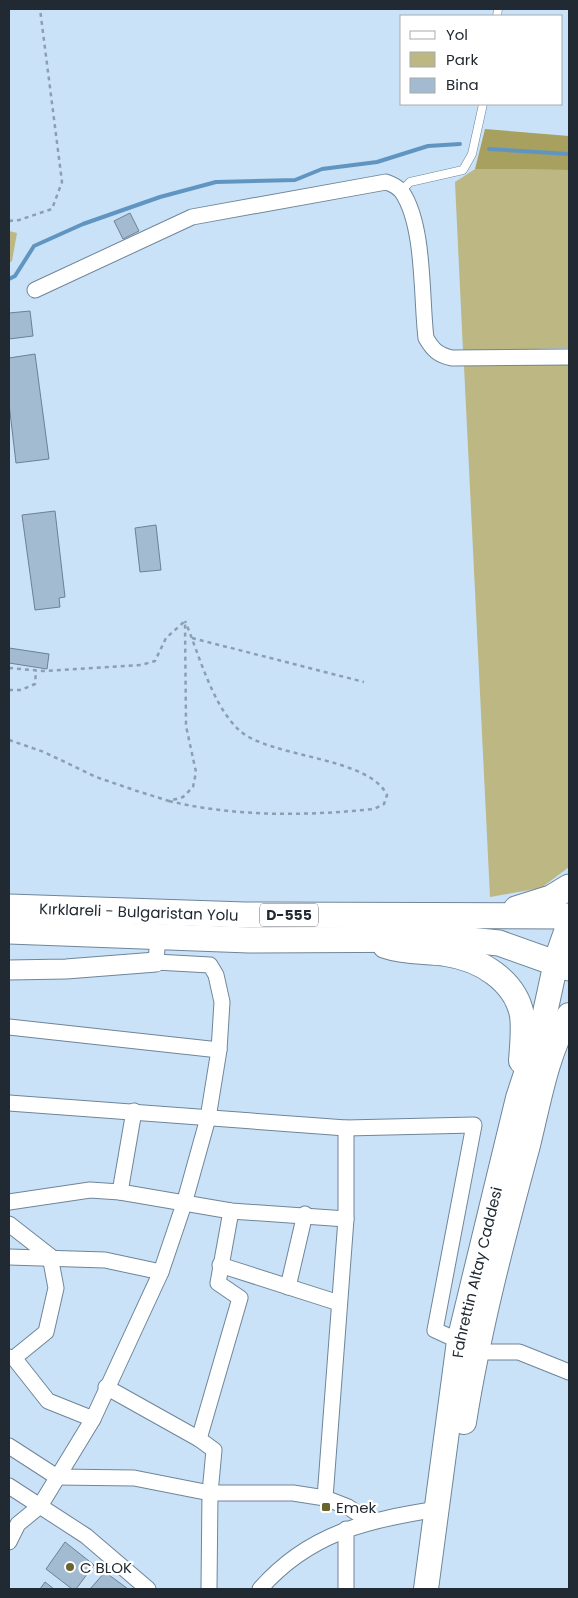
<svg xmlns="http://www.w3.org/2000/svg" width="578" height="1598" font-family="Poppins,sans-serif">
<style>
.green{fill:#bcb783}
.forest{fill:#a7a05e}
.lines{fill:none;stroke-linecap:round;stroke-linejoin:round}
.stream{stroke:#6195c1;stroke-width:4}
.building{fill:#a3bbd0;stroke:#6b8195}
.service-casing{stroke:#6f8599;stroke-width:9}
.minor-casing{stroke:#6f8599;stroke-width:17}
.tertiary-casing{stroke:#6f8599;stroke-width:21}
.primary-casing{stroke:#6f8599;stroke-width:26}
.trunk-casing{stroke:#6f8599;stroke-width:27}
.path{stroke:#8c9fb0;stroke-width:2.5;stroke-dasharray:4 4;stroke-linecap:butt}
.service{stroke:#fff;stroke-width:8}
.minor{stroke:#fff;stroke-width:15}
.tertiary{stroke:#fff;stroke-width:19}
.primary{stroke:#fff;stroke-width:24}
.trunk{stroke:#fff;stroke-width:25}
.poi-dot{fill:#696430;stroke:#fff;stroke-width:2}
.labels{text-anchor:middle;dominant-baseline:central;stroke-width:4.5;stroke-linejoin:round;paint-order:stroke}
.shield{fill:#fff;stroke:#646a70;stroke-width:1}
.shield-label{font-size:14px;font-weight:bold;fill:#212a33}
.street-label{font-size:15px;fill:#212a33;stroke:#fff}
.poi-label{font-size:15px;fill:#212a33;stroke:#fff;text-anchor:start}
</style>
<rect width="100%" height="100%" fill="#c9e2f8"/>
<!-- green -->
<g class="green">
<polygon points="475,169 569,170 569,348 463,351 455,182"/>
<polygon points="9,231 17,233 12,261 9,263"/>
<polygon points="569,364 569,867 541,888 490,897 464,366"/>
</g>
<!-- forest -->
<polygon class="forest" points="485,129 569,136 569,170 475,169"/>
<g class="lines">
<!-- stream -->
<g class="stream">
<polyline points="489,149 569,154"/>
<polyline points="9,279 15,276 34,246 83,224 160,197 216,182 295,180 322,169 377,162 428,146 460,144"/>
</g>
</g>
<!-- building -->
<g class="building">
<polygon points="130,213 139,231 123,239 114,221"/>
<polygon points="30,311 33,336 9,339 9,313"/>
<polygon points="35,354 49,459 16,463 9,404 9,358"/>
<polygon points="55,511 65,597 59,598 60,607 35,610 22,515"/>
<polygon points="156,525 161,570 140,572 135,528"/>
<polygon points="9,648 49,654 47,669 9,663"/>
<polygon points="65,1542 94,1565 76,1589 72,1589 46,1569"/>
<polygon points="105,1572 128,1589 90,1589"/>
<polygon points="45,1582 54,1589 40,1589"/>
</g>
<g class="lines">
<defs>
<g id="service">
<polyline points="497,16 498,9"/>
<polyline points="401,191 410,182 463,170 472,154 483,104"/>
</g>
<g id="minor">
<path d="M35 290 192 217 386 182C392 184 398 187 402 192 425 226 421 298 426 338 433 350 438 355 452 358L569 357"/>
<polyline points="9,1027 219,1050"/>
<polyline points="9,1103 346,1128 474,1125 435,1330 459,1341"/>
<polyline points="120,1192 134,1111"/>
<polyline points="9,1202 90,1190 120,1192 231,1211 346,1219"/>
<polyline points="9,1224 50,1256 56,1288 46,1332 14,1358"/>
<polyline points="9,1257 105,1260 161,1272"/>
<polyline points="220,1265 339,1303"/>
<polyline points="288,1287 305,1214"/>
<polyline points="470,1352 519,1352 569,1372"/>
<polyline points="9,1357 14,1358 48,1401 93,1419"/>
<polyline points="106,1387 199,1439 214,1450 210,1493 209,1589"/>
<polyline points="199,1439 240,1298 218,1283 231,1211"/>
<polyline points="9,1446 57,1477 134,1478 210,1493 293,1493 325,1498 348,1507 369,1521"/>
<polyline points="9,1486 86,1536 148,1589"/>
<polyline points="325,1498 346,1219 346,1128"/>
<polyline points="346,1529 346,1589"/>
<polyline points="9,1542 18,1524 40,1506 93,1419 161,1272 184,1204 208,1118 219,1050 222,1002 216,975 210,965 156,962 158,935"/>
<path d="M260 1589C309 1533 367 1520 438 1509"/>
</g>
<polyline id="tertiary" points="9,970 66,969 156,962"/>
<g id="primary">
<path d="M385 946C405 953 425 951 446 954 480 959 515 980 522 1015 524 1030 522 1046 521 1061"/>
<path d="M464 1422C479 1328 503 1237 528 1145 539 1101 546 1055 569 1015"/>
<path id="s1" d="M426 1589 459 1341 518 1098 543 1022 556 962"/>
</g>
<g id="trunk">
<path id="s2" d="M9 907 245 915 569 916"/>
<polyline points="516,909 551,898 569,887"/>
<polyline points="9,931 249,940 459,939 499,943 569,968"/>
<polyline points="556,962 569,925"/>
</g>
</defs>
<!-- service casing -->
<use href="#service" class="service-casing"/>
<!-- minor casing -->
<use href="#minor" class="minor-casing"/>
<!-- tertiary casing -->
<use href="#tertiary" class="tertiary-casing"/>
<!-- primary casing -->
<use href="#primary" class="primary-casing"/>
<!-- trunk casing -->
<use href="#trunk" class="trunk-casing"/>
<!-- path -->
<g class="path">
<polyline points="9,221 19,220 52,209 62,182 40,9"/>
<polyline points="192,638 364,682"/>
<polyline points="9,668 43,671 141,665 155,661 166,638 185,621"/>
<polyline points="9,690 21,690 35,684 36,671"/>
<polyline points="9,740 44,752 96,777 137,791 169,801 183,797 193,787 196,772 186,726 185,622"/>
<path d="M169 801C236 817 305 816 374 809L384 804 387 795C368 756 269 758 239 730 212 705 199 654 185 621"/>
</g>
<!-- service -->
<use href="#service" class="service"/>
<!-- minor -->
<use href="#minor" class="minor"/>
<!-- tertiary -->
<use href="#tertiary" class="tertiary"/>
<!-- primary -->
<use href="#primary" class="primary"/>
<!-- trunk -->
<use href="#trunk" class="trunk"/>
</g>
<!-- markers -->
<g class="poi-dot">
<rect x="321" y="1502" width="10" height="10" rx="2.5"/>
<circle cx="70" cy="1567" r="5"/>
</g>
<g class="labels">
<!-- shield labels -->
<rect class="shield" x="260" y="903.5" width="58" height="23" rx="4"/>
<g class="shield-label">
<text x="289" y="915">D-555</text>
</g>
<!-- street labels -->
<g class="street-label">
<text stroke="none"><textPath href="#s2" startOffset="130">Kırklareli - Bulgaristan Yolu</textPath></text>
<text stroke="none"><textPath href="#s1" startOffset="321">Fahrettin Altay Caddesi</textPath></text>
</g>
<!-- poi labels -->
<g class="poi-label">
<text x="336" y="1507">Emek</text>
<text x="80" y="1567">C BLOK</text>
</g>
</g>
<!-- border -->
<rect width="578" height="1598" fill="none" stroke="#212a33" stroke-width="20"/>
<!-- legend -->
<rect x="400" y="15" width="162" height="90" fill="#ffffff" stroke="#a6aaad"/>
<rect x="410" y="31" width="25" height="8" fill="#ffffff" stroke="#a6aaad"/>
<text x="446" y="40" font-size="15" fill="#212a33">Yol</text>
<rect x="410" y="52" width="25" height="15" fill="#bcb783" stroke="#a6aaad"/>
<text x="446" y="65" font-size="15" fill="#212a33">Park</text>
<rect x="410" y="78" width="25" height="15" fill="#a3bbd0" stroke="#a6aaad"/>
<text x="446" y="90" font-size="15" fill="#212a33">Bina</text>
</svg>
